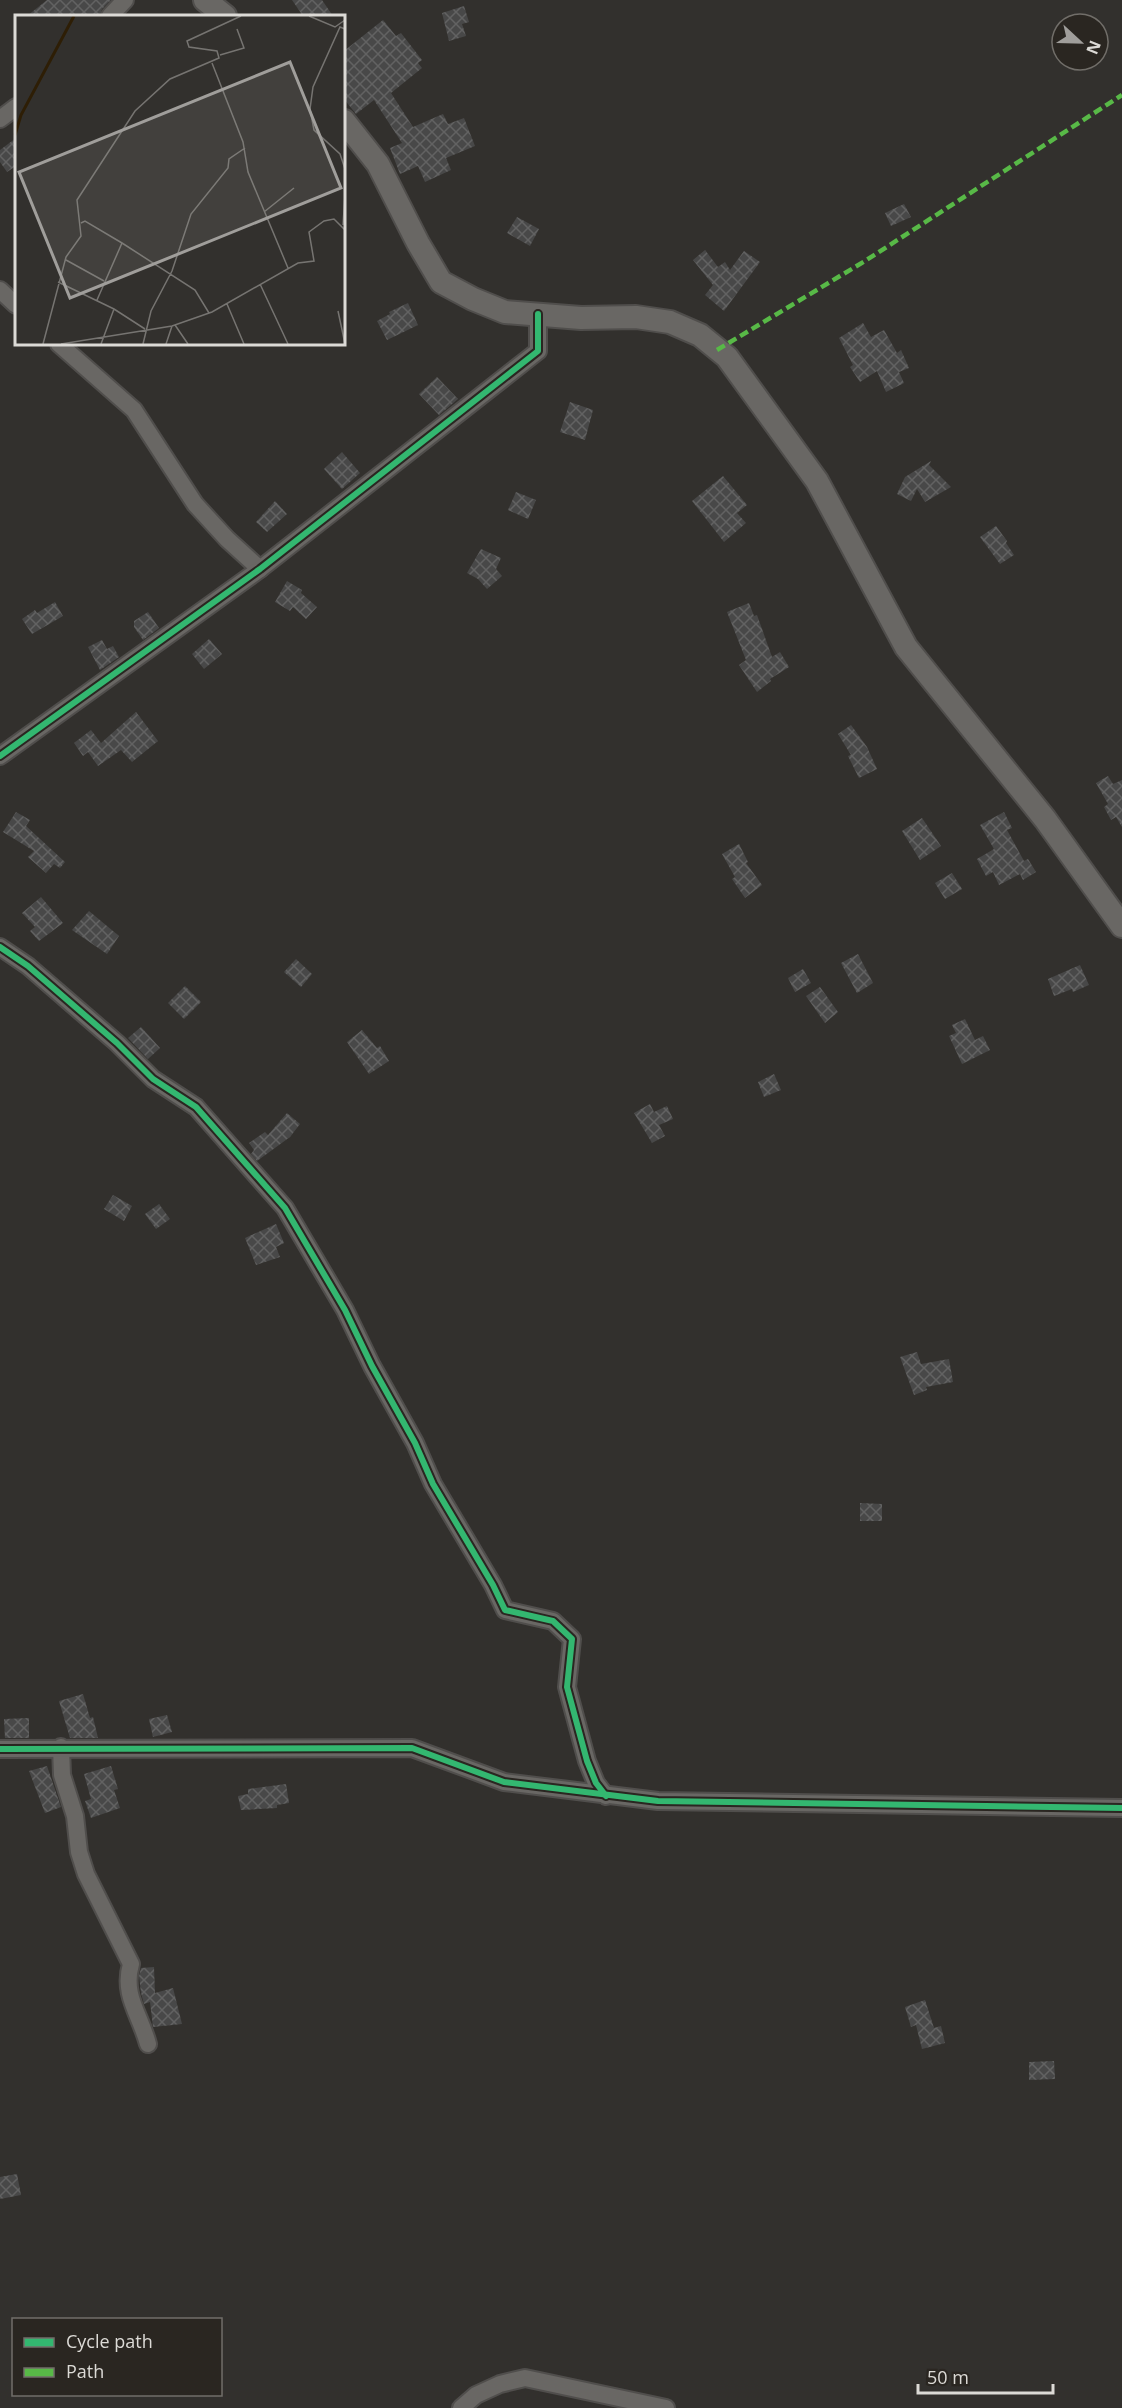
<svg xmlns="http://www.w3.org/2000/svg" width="1122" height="2408" font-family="'Open Sans',sans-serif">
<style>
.building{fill:url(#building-cross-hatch)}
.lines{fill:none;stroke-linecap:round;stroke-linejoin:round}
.minor-casing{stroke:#504e4c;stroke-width:20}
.secondary-casing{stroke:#504e4c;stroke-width:26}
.minor{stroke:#696764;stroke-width:16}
.secondary{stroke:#696764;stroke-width:22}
.quiet{stroke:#58b947;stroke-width:4.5;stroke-dasharray:9 4.5;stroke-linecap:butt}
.cycleway-casing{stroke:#2a2621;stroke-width:10}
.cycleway{stroke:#33b770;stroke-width:6}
.inset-river{fill:none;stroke:#2e1e05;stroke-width:3}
.inset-road{fill:none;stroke:#767471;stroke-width:1.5}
.view{fill:#a09e9b;fill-opacity:0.15;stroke:#a09e9b;stroke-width:3}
.inset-edge{fill:none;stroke:#dcdad6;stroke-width:3}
</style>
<defs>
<pattern id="building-cross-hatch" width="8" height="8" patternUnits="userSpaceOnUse" patternTransform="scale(1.5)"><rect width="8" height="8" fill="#484848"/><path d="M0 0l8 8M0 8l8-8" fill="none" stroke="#626262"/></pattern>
</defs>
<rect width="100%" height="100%" fill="#32302d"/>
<!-- building -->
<g class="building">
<polygon points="47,0 111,0 102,9 100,16 27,16"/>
<polygon points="292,0 322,0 333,16 303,16"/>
<polygon points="464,6 469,22 462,24 466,36 449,41 442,13"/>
<polygon points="383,20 396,36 401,33 422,60 418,63 422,68 391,93 413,127 443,114 448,124 464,118 475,146 446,158 451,170 425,182 418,166 400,174 390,148 402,143 374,100 356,114 344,99 344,51"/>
<polygon points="16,138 16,166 7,172 0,162 0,150"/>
<polygon points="904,204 911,217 891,226 885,213"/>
<polygon points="517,217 539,229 530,246 507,233"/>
<polygon points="705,250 718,267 725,262 730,270 744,251 760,262 724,311 705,295 713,285 693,260"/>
<polygon points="408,303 418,325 387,340 377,321 390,314 389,312"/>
<polygon points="863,323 871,337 884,330 897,353 901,350 909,368 899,372 904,383 886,392 877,371 860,382 850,367 853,365 839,338"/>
<polygon points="437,377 458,399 439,415 419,394"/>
<polygon points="570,402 593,410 585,440 560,432"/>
<polygon points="342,452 360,473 342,489 324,469"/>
<polygon points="931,461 929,465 951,487 925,502 917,489 911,501 897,494 905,477"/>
<polygon points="723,476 747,505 737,513 746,523 724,542 692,501"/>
<polygon points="516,492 536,500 528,519 508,510"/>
<polygon points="275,501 287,514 267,532 256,522"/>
<polygon points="996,526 1007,541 1006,543 1014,555 1000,564 980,537"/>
<polygon points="481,549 501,558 496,569 502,576 487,589 478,579 467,573"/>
<polygon points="287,581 302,590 301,593 317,607 306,619 293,607 290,611 275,602"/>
<polygon points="55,602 63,616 32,634 22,619 35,610 37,613"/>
<polygon points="749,603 754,616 757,615 772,657 780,652 789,667 770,679 771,681 757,692 739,665 746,660 727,612"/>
<polygon points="148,612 159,628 143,640 134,627 134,621"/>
<polygon points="209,639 222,654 204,669 192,654"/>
<polygon points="102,640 107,649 113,646 119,657 100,670 88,647"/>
<polygon points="136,712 158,741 132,762 121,750 98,766 88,752 83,756 74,743 91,730 101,743"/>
<polygon points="851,725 867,747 877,769 859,778 848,756 851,755 838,734"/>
<polygon points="1108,776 1113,784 1122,780 1122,827 1116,817 1111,820 1104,807 1108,804 1096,783"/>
<polygon points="16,812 30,820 26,826 65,862 60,868 54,864 46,873 28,857 34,851 3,832"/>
<polygon points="1004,812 1012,828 1007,830 1024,861 1028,859 1036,872 1023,880 1020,874 999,885 993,872 986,876 977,859 994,849 980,825"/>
<polygon points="922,818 941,846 920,860 902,831"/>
<polygon points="739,844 748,862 746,863 762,885 745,898 732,879 735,877 722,854"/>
<polygon points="952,873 962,889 945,899 935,883"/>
<polygon points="41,897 63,923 39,941 30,931 35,927 22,913"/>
<polygon points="89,911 119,936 107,954 72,930"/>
<polygon points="858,954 873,983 857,993 841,963"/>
<polygon points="296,959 312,974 301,987 284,972"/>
<polygon points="1080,965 1089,985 1073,992 1072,989 1054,996 1048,979"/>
<polygon points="803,969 811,983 795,992 788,978"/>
<polygon points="185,986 201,1002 184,1019 168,1003"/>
<polygon points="820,987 838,1012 825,1023 806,996"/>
<polygon points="965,1019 975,1040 983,1036 990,1050 962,1064 949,1036 956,1033 952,1025"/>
<polygon points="141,1027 160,1048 148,1059 128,1038"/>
<polygon points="362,1030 377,1048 380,1046 389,1061 369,1074 347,1042"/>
<polygon points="774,1074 781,1090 764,1097 758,1082"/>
<polygon points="650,1104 654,1112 667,1106 673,1119 659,1125 665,1136 652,1143 634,1113"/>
<polygon points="287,1113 300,1124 290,1137 257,1161 251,1154 254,1150 249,1143 265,1132 268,1135"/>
<polygon points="113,1195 132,1206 124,1221 104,1209"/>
<polygon points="159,1204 170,1219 156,1229 145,1214"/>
<polygon points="276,1224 284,1243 276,1247 280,1257 256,1265 245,1238"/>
<polygon points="917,1352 921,1364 949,1359 953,1382 926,1387 927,1390 914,1395 900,1357"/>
<polygon points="860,1503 882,1504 882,1521 860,1521"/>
<polygon points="83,1694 90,1718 93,1717 98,1738 70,1738 59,1701"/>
<polygon points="167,1715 172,1732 153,1737 149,1719"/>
<polygon points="29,1718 29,1738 5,1738 4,1719"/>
<polygon points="47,1766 61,1807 45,1813 29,1771"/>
<polygon points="111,1766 118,1789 114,1790 120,1808 91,1818 85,1801 91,1799 84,1774"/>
<polygon points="286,1784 289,1803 277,1805 277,1808 241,1810 238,1796 248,1794 248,1789"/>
<polygon points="154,1967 155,1993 173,1988 182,2024 153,2027 150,2002 144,2004 141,1993 139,1976 141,1968"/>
<polygon points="925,2000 934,2028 941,2026 945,2043 922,2049 916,2025 911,2027 905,2007"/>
<polygon points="1054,2061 1055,2079 1029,2080 1029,2062"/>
<polygon points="17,2174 21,2195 0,2199 0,2177"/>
</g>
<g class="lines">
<defs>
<g id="minor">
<polyline points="110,16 125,0"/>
<polyline points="0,119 16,107"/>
<polyline points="0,290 16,305"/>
<polyline points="59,344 134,410 195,504 227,539 260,569"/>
<polyline points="0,756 260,569 538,351 538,314"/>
<polyline points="0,947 28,966 117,1043 153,1079 196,1107 285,1208 345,1310 372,1366 415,1443 433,1484 493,1585 505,1610 553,1621 572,1639 567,1687 587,1761 596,1783 606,1796"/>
<path d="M61 1747 62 1775 75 1816 79 1852 86 1874 131 1964C122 1995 140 2014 148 2044"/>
<polyline points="0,1749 412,1748 504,1782 658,1801 1122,1808"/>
<polyline points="461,2408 476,2395 500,2384 525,2378 666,2408"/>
</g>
<g id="secondary">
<polyline points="205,0 225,16"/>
<polyline points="344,121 378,164 418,243 441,282 473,299 505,312 581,318 636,317 670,322 700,335 727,357 817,481 906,647 1045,819 1122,926"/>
</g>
</defs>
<!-- minor casing -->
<use href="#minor" class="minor-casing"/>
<!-- secondary casing -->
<use href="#secondary" class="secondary-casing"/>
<!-- minor -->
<use href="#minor" class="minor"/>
<!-- secondary -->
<use href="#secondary" class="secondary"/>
<!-- quiet -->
<polyline class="quiet" points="717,350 865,261 1122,95"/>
<defs>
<g id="cycleway">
<polyline points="0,756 260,569 538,351 538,314"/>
<polyline points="0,947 28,966 117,1043 153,1079 196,1107 285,1208 345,1310 372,1366 415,1443 433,1484 493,1585 505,1610 553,1621 572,1639 567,1687 587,1761 596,1783 606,1796"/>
<polyline points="0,1749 412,1748 504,1782 658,1801 1122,1808"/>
</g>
</defs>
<!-- cycleway casing -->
<use href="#cycleway" class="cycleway-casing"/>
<!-- cycleway -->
<use href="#cycleway" class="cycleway"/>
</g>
<!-- overview -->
<g transform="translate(15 15)">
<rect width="330" height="330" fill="#32302d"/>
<path class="inset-river" d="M0 120 6 100 59 1"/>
<path class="inset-road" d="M294 1 320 12 330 5M330 14 325 12 298 72 295 94 299 115 325 139 330 154M205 40 229 33 222 14M197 48 228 127 233 157 273 253M249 197 279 173M66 208 70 206 107 228 180 275 194 298M328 210 330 180M51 245 89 266M43 267 99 294 130 314M245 269 273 329M82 285 107 228M212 289 229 329M323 296 330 329M160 310 173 329M28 329 51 242 66 221 62 185 120 96 155 64 204 43 202 36 174 32 172 26 226 1M46 329 157 311 197 297 283 248 299 246 294 217 309 206 319 204 330 215M86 329 99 294M128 329 136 296 157 256 176 199 213 153 214 144 230 133M151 329 157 311"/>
<path class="view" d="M275 47 326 173 55 283 4 157Z"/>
<rect width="330" height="330" class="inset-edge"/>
</g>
<!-- legend -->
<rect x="12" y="2318" width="210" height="78" fill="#2a2621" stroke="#716e69" stroke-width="1.5"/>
<rect x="24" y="2338" width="30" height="9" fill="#33b770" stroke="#716e69" stroke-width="1.5"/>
<text x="66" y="2348" font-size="18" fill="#dcdad6">Cycle path</text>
<rect x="24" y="2368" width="30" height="9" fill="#58b947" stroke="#716e69" stroke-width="1.5"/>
<text x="66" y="2378" font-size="18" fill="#dcdad6">Path</text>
<!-- north arrow -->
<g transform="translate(1080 42) rotate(112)"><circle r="28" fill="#2a2621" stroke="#716e69" stroke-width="1.5"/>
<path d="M0-4.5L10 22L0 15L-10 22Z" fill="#a09e9b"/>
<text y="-9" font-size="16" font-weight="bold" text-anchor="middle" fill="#dcdad6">N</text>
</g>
<!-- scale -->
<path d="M918 2384v9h135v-9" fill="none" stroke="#dcdad6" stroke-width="3"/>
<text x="927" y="2384" font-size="18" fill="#dcdad6" stroke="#2a2621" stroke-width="4.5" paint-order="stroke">50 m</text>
</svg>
